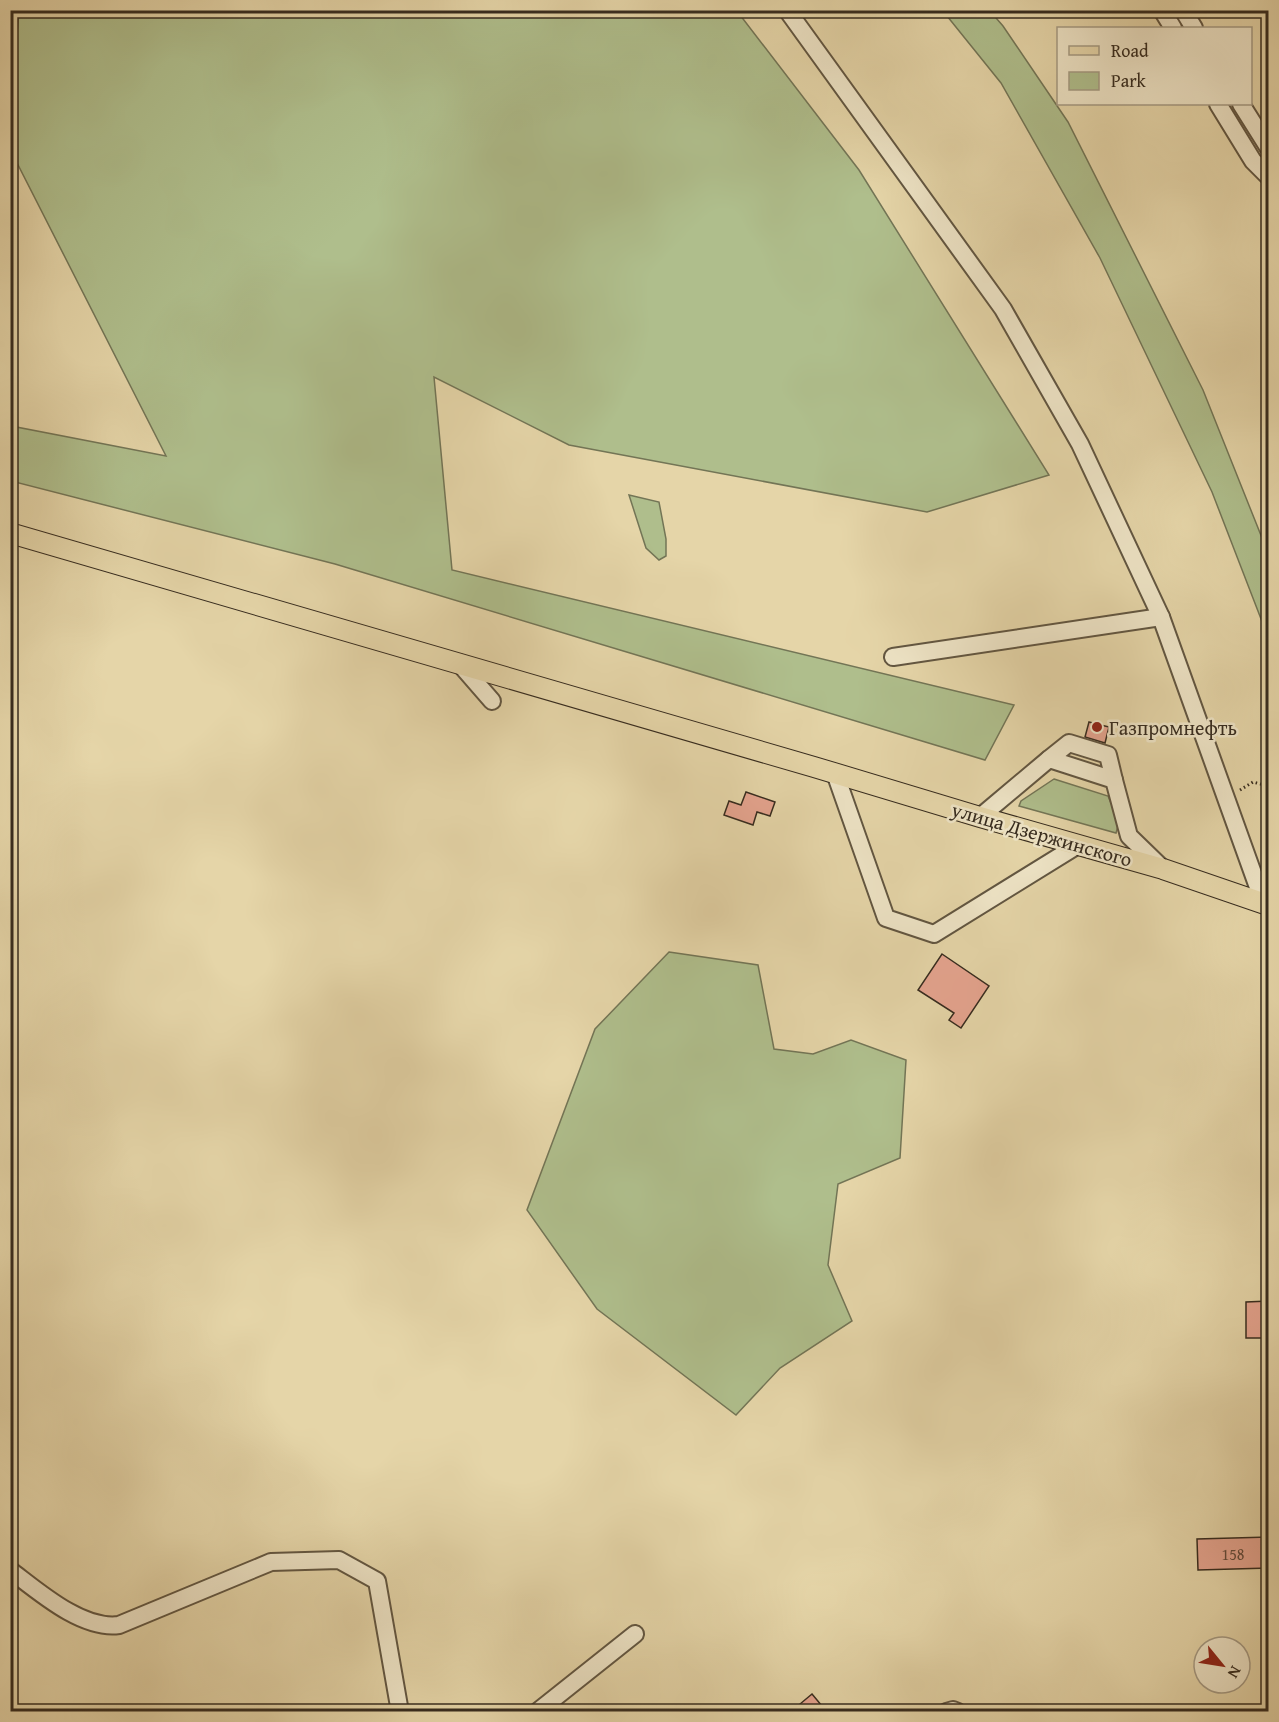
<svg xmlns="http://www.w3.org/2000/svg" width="1279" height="1722" font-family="'Gentium Book Plus',serif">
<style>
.green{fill:#afbe8c;stroke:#737556;stroke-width:1.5}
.building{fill:#e5a48f;stroke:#372c1f;stroke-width:1.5}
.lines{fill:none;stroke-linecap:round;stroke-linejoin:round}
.minor-casing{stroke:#625641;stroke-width:20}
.major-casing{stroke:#372c1f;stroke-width:22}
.path{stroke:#372c1f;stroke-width:3;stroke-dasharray:1.5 3;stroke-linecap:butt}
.minor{stroke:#eee4c6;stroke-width:16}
.major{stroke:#e5d5a8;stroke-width:20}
.poi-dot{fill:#8f2418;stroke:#eee4c6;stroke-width:2}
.labels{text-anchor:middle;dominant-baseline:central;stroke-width:5;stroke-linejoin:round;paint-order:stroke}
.number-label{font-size:16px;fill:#624a3b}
.poi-label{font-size:20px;fill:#372c1f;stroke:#eee4c6;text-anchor:start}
.street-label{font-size:20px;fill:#372c1f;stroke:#eee4c6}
</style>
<rect width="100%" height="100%" fill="#e5d5a8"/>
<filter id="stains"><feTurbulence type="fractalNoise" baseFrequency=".00333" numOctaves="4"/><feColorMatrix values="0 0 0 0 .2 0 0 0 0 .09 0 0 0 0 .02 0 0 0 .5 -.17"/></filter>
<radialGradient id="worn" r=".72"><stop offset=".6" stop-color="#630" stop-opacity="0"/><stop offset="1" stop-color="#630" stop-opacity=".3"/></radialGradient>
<!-- green -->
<g class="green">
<polygon points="19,11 737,11 859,170 1049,475 927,512 569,445 434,377 452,570 1014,705 985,760 335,564 11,481 11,426 166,456 11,151 11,103"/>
<polygon points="943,11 990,11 1003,26 1068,122 1203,390 1268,553 1268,637 1212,492 1100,258 1001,83"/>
<polygon points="629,495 659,502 666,539 666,556 659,560 646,548"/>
<polygon points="1054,779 1108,796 1119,822 1116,833 1019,806 1021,801"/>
<polygon points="669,952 758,965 774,1049 813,1054 851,1040 906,1060 900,1158 838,1184 828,1265 852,1321 780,1368 736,1415 597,1309 527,1210 595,1029"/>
</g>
<!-- building -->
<g class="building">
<polygon points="1089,722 1109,727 1105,743 1085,737"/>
<polygon points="746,792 775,802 770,816 757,812 753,825 724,815 729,801 741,805"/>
<polygon points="942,954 989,986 961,1028 949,1020 954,1013 918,990"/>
<polygon points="1269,1301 1269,1338 1246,1338 1246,1302"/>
<polygon points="1269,1537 1269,1568 1198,1570 1197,1539"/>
<polygon points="812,1694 827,1712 806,1712 800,1704"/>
</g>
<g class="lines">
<defs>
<g id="minor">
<polyline points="787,10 1003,309 1080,444 1161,617 1264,904"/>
<polyline points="1162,10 1173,28"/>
<polyline points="1183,10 1194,28"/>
<polyline points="1218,104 1253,161 1268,176"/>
<polyline points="1241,104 1268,147"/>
<polyline points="893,657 1161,617"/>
<polyline points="459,663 492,701"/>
<polyline points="1049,759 1069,743 1108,755 1114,780"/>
<polyline points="835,773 886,918 934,934 1078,845"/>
<polyline points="980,817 1049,759 1114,780 1129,836 1163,869"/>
<path d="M10 1570C39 1592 82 1630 119 1625L271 1562 339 1560 377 1581 400 1712"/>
<polyline points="537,1712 635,1634"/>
<polyline points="946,1712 953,1710 958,1712"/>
</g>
<polyline id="major" points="10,533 814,767 980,817 1163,869 1268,905"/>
</defs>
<!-- minor casing -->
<use href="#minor" class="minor-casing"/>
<!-- major casing -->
<use href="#major" class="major-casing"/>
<!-- path -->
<polyline class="path" points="1240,790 1253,782 1268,786"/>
<!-- minor -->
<use href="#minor" class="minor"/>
<!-- major -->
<use href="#major" class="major"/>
</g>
<!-- markers -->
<circle class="poi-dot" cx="1097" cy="727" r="6"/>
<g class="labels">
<!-- number labels -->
<g class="number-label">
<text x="1233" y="1554">158</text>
</g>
<!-- poi labels -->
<g class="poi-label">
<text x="1109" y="727">Газпромнефть</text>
</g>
<!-- street labels -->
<g class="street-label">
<text transform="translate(1042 834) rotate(16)">улица Дзержинского</text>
</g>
</g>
<!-- margin -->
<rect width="1279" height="1722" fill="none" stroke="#e5d5a8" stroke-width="36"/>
<rect x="12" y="12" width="1255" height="1698" fill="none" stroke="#372c1f" stroke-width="3"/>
<rect x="18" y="18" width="1243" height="1686" fill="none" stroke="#372c1f" stroke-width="1.5"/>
<!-- legend -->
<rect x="1057" y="27" width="195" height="78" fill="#eee4c6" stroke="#a59a83" stroke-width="1.5"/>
<rect x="1069" y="46" width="30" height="9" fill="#e5d5a8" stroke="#a59a83" stroke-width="1.5"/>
<text x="1111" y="57" font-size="18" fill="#372c1f">Road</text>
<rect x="1069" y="72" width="30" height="18" fill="#afbe8c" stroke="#a59a83" stroke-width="1.5"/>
<text x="1111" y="87" font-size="18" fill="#372c1f">Park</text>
<!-- north arrow -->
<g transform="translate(1222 1665) rotate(120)"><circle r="28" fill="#eee4c6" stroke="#a59a83" stroke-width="1.5"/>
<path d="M0-4.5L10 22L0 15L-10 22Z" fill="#8f2418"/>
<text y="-9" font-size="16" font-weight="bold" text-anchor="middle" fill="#372c1f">N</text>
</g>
<rect width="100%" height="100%" filter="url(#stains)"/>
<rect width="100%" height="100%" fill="url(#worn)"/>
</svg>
